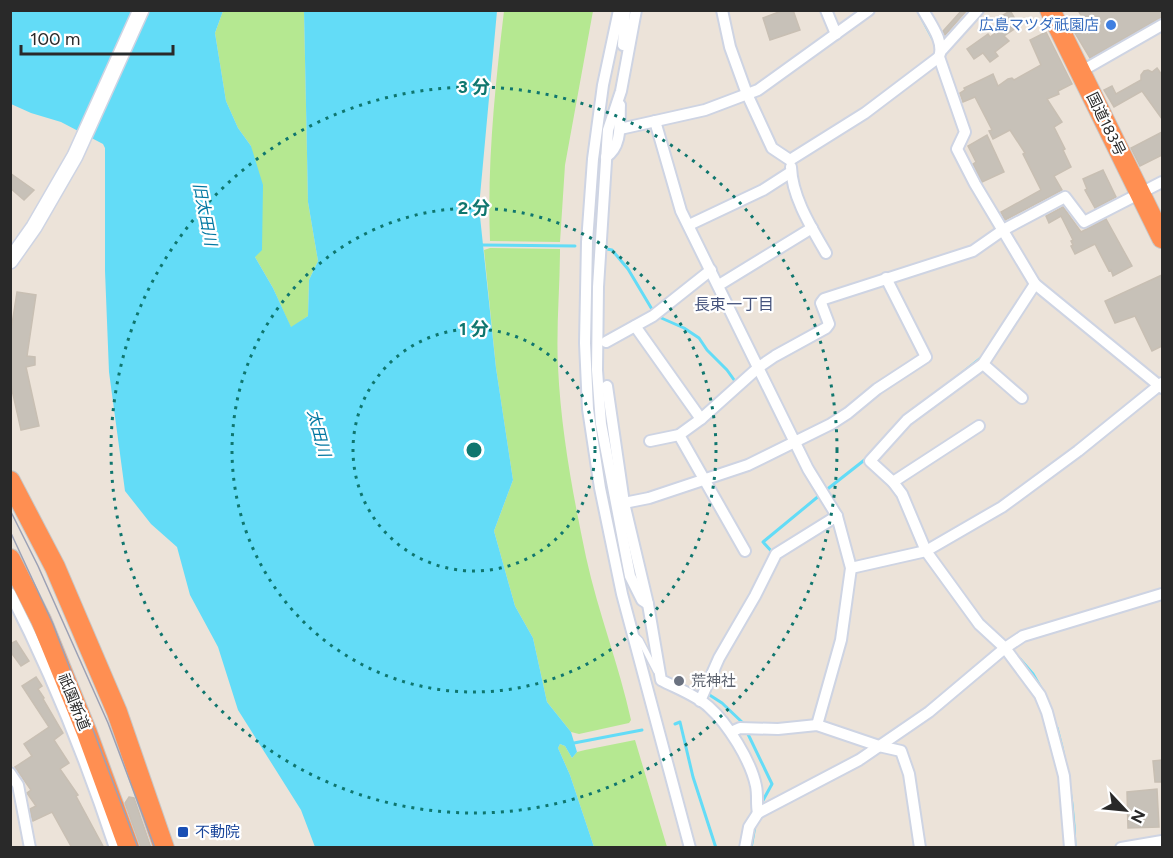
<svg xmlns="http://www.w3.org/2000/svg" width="1173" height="858" font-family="Figtree,'Noto Sans JP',sans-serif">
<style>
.green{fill:#b5e891}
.water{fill:#63dcf7}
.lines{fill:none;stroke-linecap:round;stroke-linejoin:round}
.stream{stroke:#63dcf7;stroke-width:3}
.building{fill:#c7c1b8;stroke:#c8bfb3;stroke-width:1.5}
.lane-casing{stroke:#ced4e3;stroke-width:8}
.street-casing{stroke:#ced4e3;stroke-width:14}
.secondary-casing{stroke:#ced4e3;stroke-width:18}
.highway-casing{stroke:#c7c7c7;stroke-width:22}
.lane{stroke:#fff;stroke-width:5}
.street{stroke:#fff;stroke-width:10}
.secondary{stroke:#fff;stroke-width:15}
.highway{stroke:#ff8f52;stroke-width:20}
.tram{stroke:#9ca1b5;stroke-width:1.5}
.ring{fill:none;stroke:#0f766e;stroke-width:3;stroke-dasharray:3 6}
.shop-dot{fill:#3f7fe0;stroke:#fff;stroke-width:2}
.worship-dot{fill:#6b7280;stroke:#fff;stroke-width:2}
.transit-dot{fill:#1a4fb4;stroke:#fff;stroke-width:2}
.labels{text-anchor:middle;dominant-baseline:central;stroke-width:4.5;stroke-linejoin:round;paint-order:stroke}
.shop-label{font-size:15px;fill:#366cbe;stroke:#fff;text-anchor:end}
.street-label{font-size:15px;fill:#292929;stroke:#fff}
.worship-label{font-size:15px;fill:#5b616d;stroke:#fff;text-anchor:start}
.transit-label{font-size:15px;fill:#164399;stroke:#fff;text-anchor:start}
.water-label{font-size:16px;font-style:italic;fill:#0378a2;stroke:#fff}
.neighbourhood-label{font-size:16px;fill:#46547d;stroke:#fff}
.centre{fill:#0f766e;stroke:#fff;stroke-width:3}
.ring-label{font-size:18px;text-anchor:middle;font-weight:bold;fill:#0f766e;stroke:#fff;stroke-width:4.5;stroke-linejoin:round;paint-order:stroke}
</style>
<rect width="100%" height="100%" fill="#ece3d9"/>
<!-- green -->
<g class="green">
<polygon points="223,11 304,11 308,202 318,261 309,280 308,316 291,328 273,288 255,257 251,146 238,128 226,101 215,33"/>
<path d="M504 11H593L565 165 560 242 490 241C487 164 495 87 504 11Z"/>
<path d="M490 248 560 249C560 288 556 328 558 367 561 431 573 495 586 557 598 612 619 665 631 720L629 723 579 734 571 732 547 702 533 638 515 606 494 531 513 480 496 368 484 250Z"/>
<polygon points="635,740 667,847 594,847 570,775 558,748 560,744 565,746 572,758 577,752 585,750"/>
</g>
<!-- water -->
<polygon class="water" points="11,11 223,11 215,33 226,101 238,128 251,146 263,185 262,250 255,257 273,288 291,327 308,316 309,280 318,261 308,202 304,11 497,11 479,207 496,368 513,480 494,531 515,606 533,638 547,702 571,732 577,752 572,758 565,746 560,744 558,748 570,775 594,847 315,847 301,810 238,710 218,647 190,595 177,547 151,524 125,491 109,372 105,271 105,148 103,144 61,122 31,113 11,104"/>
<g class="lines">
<!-- stream -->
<g class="stream">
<polyline points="918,11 934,41"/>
<polyline points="481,245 575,246"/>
<polyline points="607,249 612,250 628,269 653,311"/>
<polyline points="659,317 684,328 699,338 707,350 727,370 737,384"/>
<polyline points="996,335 1019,300"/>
<polyline points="956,378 981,358"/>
<polyline points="825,491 867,458"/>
<polyline points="774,554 763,542 820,495"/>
<polyline points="1020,659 1033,674 1041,688"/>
<polyline points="708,694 722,703 744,724"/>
<polyline points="675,724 680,722 693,777 716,848"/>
<path d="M1057 728C1068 768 1074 806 1075 847"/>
<polyline points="747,732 772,784 761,804"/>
<polyline points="574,743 642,730"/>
<polyline points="751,848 755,826"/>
</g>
</g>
<!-- building -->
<g class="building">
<polygon points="784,10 793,10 800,30 770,40 763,18"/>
<polygon points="962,10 967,10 945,35 943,31"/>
<polygon points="1078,10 1162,10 1162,17 1090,58 1075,33 1087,26"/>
<polygon points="1008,12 1011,12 1019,26 1004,36 1009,41 995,52 998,56 990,62 983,53 974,59 967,49 988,34 990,37 1002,28 997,19"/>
<polygon points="1046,32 1072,84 1058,91 1059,94 1047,99 1062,122 1054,127 1065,149 1063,150 1071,167 1054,176 1062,190 1005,220 1001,212 1041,190 1023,154 1025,153 1010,130 993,139 989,131 992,130 975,97 963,102 960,93 965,90 964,88 993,74 998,86 1008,79 1012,78 1014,80 1041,65 1030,40"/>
<polygon points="1157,68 1162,75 1162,119 1142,91 1114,107 1104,90 1112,86 1116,94 1141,80 1141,75 1144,71 1148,70 1152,72"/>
<polygon points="1162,132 1162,155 1140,166 1131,148"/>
<polygon points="987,135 1004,172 982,182 973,164 976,162 968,146"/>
<polygon points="1103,170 1116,197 1095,208 1085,190 1087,189 1083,179"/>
<polygon points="10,173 34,190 24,200 10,188"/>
<polygon points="1063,207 1081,232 1106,219 1132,266 1113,276 1111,270 1109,271 1095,244 1075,254 1071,246 1073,245 1071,241 1073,240 1061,216 1049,223 1046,216"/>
<polygon points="1162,275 1162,346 1152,351 1135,316 1115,323 1105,301"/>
<polygon points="17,292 36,295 27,356 35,357 35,365 26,367 39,426 21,430 10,381 10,337"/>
<polygon points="16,641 29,661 21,666 10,651 10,644"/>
<polygon points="36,677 42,686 38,689 44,698 43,699 63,733 54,740 69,763 60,769 78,795 76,796 104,848 72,848 52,812 33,821 32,818 30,809 36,806 27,793 31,790 15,767 32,756 24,744 49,727 22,686"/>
<polygon points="1162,760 1162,782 1155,782 1153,761"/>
<polygon points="1157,789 1159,827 1128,828 1127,792"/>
<polygon points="129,797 134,798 151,848 141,848 125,803"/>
</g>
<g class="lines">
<defs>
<polyline id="lane" points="635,635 640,640 656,671"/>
<g id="street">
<polyline points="619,10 603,85 593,159 587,242 585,343 588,409 600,488 622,594 690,848"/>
<polyline points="636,10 621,91 608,130 598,287 597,370 601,424 630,576 642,600 648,604"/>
<polyline points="722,10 730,47 747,94 772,148 790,160 865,113 939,57"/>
<polyline points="826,10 836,34"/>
<path d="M923 10C930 23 945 42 939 57L965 132 957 149 975 184 1035 284 1162 388"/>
<polyline points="623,45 625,10"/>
<polyline points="941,51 978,10"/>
<polyline points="1080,72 1162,25"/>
<polyline points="655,121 681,211 808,469 837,516 851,568 841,640 817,725"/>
<polyline points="620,129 705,110 758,90 869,10"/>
<path d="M606 157C623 146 619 122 620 105"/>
<path d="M791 167C792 197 811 227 826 253"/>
<polyline points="689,225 763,190 791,172"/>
<polyline points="1035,284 983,364 907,420 870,461 893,482 902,494 926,551 931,558 979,624 1005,648 1040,695 1047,712 1064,776 1070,848"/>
<polyline points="719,285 812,228"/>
<polyline points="635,326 701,419"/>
<polyline points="606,342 653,316 711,270"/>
<polyline points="983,364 1022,398"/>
<path d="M607 386 624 503 648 604 661 680C676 688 696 695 709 707 728 724 751 761 756 786 758 795 756 804 758 813"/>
<polyline points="679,435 745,551"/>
<polyline points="650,441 679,435 701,419 759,367 775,356 826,328 829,324 821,303 824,299 973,251 1003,230 1065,197 1084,222 1162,182"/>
<polyline points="893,482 979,426"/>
<polyline points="624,503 649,498 748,465 831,424 848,413 877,389 926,357 886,278"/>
<polyline points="851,568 926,551 1002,507 1078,451 1162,383"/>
<path d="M10 593C52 675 86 760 115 848"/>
<polyline points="700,701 719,658 755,596 776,554 837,516"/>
<polyline points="731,732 740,728 778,729 817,725 879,746 901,751 909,774 920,848"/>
<polyline points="10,773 18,785 30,848"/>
<polyline points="745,848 749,827 758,813 859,760 929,712 1005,648 1023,636 1162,594"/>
<polyline points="1121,848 1162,841"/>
</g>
<polyline id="secondary" points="10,261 34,227 75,156 141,10"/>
<g id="highway">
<polyline points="1050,10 1162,238"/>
<polyline points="10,481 55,567 117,712 164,848"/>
<polyline points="10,559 41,620 87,733 129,848"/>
</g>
</defs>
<!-- lane casing -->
<use href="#lane" class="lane-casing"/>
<!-- street casing -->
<use href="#street" class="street-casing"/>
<!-- secondary casing -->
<use href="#secondary" class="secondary-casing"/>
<!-- highway casing -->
<use href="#highway" class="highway-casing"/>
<!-- lane -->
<use href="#lane" class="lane"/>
<!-- street -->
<use href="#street" class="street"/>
<!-- secondary -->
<use href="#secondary" class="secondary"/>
<!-- highway -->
<use href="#highway" class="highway"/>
<!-- tram -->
<g class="tram">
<polyline points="10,510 38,566 108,723 155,848"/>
<polyline points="10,531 53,624 138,848"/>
</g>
</g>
<!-- distance rings -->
<g class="ring">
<circle cx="474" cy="450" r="121"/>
<circle cx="474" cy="450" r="242"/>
<circle cx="474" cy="450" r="363"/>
</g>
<!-- markers -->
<circle class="shop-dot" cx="1111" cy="25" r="6"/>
<circle class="worship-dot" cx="679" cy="681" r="6"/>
<rect class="transit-dot" x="177" y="826" width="12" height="12" rx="3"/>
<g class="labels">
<!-- shop labels -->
<g class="shop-label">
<text x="1099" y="25">広島マツダ祇園店</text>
</g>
<!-- street labels -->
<g class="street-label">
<text transform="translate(1106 124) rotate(64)">国道183号</text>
<text transform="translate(74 702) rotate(68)">祇園新道</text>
</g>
<!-- worship labels -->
<g class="worship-label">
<text x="691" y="681">荒神社</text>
</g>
<!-- transit labels -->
<g class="transit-label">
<text x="195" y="832">不動院</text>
</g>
<!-- water labels -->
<g class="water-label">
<text transform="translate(205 214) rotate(79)">旧太田川</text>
<text transform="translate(319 433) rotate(75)">太田川</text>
</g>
<!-- neighbourhood labels -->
<g class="neighbourhood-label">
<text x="734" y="304">長束一丁目</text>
</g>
</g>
<circle cx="474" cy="450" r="9" class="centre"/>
<g class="ring-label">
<text x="474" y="93">3 分</text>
<text x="474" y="214">2 分</text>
<text x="474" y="335">1 分</text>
</g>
<!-- border -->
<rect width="1173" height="858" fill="none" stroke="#292929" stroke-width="24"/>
<!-- north arrow -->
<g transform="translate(1125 810) rotate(116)" stroke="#ffffff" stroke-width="4.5" paint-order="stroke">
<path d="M0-4.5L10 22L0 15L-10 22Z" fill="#292929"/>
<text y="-9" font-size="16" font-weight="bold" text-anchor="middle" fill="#292929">N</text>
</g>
<!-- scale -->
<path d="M21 45v9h152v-9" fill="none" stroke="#292929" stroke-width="3"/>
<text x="30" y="45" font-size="18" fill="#292929" stroke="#ffffff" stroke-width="4.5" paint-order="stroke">100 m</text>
</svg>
